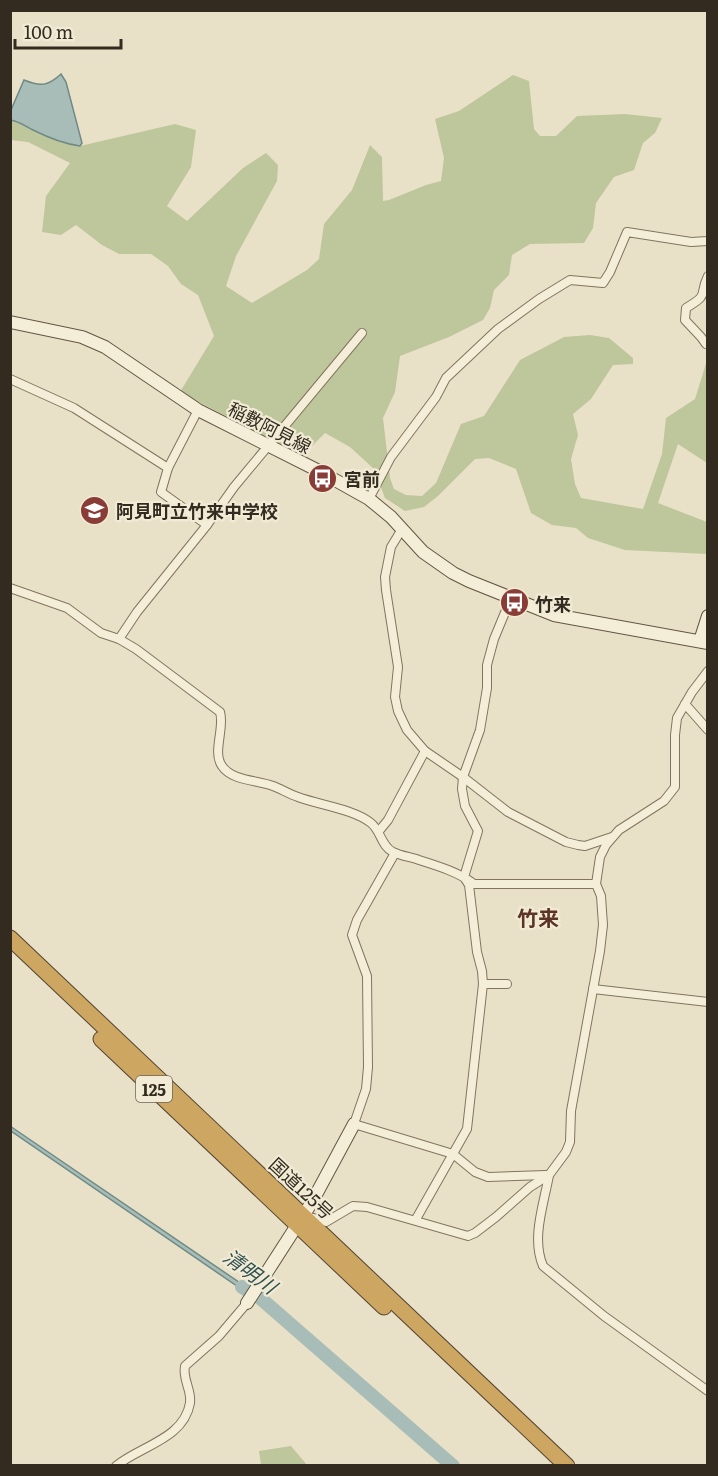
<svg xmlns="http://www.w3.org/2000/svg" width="718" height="1476" font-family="Literata,'Noto Sans JP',serif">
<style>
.green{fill:#bec69c}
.water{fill:#a8bdb8;stroke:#6f8a86;stroke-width:1.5}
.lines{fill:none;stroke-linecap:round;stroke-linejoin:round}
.river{stroke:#a8bdb8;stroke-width:14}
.street-casing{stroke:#82745e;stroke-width:10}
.secondary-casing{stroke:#645542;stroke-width:14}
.highway-casing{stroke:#514332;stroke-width:17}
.street{stroke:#f4eed9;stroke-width:8}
.secondary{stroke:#f4eed9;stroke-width:12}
.highway{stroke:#cda662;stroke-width:15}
.labels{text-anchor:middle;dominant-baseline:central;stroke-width:4.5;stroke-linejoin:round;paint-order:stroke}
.shield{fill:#f1ebd5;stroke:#6d6556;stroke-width:1.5}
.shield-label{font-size:16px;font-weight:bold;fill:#342b20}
.street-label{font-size:18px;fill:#342b20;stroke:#f1ebd5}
.poi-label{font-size:18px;font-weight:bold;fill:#342b20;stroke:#f1ebd5;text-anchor:start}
.water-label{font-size:20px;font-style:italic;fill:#315252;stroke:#f1ebd5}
.quarter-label{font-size:21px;font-weight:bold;fill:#5c3425;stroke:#f1ebd5}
</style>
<rect width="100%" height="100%" fill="#e9e1c7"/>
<!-- green -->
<g class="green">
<polygon points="513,75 529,81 534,129 540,136 556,136 577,116 625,114 662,118 655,133 643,143 634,170 614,177 596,203 593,228 584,243 530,244 512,255 509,275 494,290 490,308 483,320 449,337 400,356 395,392 383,418 390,478 394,489 406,495 422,496 436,483 461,424 484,416 520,360 564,337 590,335 609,338 633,358 633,364 613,365 591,399 573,414 578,435 571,459 575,484 581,498 643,509 662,454 666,418 695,399 707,360 707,463 678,444 658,503 707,522 707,554 625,550 588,538 576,528 552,525 531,513 516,469 489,458 475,459 438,496 424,507 405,511 385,498 374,469 350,447 325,433 302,456 180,392 214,336 198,295 181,284 168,266 151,254 119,254 102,245 76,225 61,235 42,232 46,196 70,163 28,142 11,140 11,120 80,146 175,124 196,130 191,167 167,206 187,221 243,168 266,153 278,165 277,181 236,256 226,286 252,303 307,270 319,259 324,224 352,190 370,145 382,157 383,201 389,200 426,185 441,181 444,158 435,119 459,111"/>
<polygon points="291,1446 307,1465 261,1465 259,1451"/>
</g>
<!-- water -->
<g class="water">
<path d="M61 74 66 82 82 143 80 146C65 144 47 137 33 130 25 126 20 122 11 120V110L24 80C41 87 48 86 61 74Z"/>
<polygon points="10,1126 249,1289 247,1293 11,1131"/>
</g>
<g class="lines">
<!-- river -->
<polyline class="river" points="242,1287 259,1297 453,1466"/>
<defs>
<g id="street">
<path d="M706 344 701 337 685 320 686 308C711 293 698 296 708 276"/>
<polyline points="10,379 74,408 168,468"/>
<polyline points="369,499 391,457 436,397 446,378 498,329 539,299 570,280 603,283 610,272 627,232 691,242 708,241"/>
<polyline points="207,525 234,487 362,333"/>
<polyline points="402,529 391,547 385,577 386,590 398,667 395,697 398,711 407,730 425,751 463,777 508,812 566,842 578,845 585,846 612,837"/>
<path d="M10 588 67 608 101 633 119 639 136 649 220 712C225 728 212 752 222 766 232 781 257 780 273 786 281 789 289 794 298 797 319 805 354 809 371 823 381 831 381 846 393 852 401 856 411 857 419 860 438 866 458 872 474 884H596"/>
<polyline points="119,639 137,612 207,525 161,492 168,468 198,410"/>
<polyline points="685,704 708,730"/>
<polyline points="379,831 388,820 425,751"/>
<polyline points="395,853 357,920 352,935 367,976 368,1067 366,1089 354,1124 453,1154 475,1172 488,1177 546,1175"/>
<polyline points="483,984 507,984"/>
<polyline points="593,989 708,1002"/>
<path d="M549 1175C544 1204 531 1238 543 1266L604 1316 708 1391"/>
<polyline points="307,1216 326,1222 353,1206 367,1207 468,1236 475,1233 496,1217 530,1187 549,1175 566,1152 570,1142 571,1111 600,951 603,925 601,896 596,884 600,857 606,845 619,830 664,801 675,787 675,735 677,718 692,692 708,671"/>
<polyline points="416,1219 467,1129 483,984 482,971 477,952 469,885 464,877 478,831 465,806 462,789 463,777 480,730 487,688 487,665 494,639 511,598"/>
<path d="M116 1466C140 1446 184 1439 190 1403 192 1390 182 1379 185 1366L219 1336 247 1303"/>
</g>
<g id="secondary">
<polyline points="10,322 82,337 105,347 198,410 319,471 369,499 391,517 423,552 453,573 469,581 554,615 708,643"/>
<polyline points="700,641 708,616"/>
<polyline points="247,1303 312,1202 354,1124"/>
</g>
<g id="highway">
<polyline points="10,938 567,1466"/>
<polyline points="101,1039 384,1307"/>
</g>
</defs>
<!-- street casing -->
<use href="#street" class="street-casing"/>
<!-- secondary casing -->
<use href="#secondary" class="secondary-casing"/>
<!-- highway casing -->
<use href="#highway" class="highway-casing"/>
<!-- street -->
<use href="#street" class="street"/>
<!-- secondary -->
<use href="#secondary" class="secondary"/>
<!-- highway -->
<use href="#highway" class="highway"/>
</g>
<!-- icons -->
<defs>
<symbol id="bus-disc" viewBox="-11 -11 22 22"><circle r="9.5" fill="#8a3c36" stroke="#f1ebd5"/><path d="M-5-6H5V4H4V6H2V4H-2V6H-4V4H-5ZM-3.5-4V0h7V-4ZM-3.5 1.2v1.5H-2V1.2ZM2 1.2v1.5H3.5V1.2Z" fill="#fff"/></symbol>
<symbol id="school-disc" viewBox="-11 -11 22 22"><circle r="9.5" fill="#8a3c36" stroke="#f1ebd5"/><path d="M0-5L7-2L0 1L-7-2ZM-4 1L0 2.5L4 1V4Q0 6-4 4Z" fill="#fff"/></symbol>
</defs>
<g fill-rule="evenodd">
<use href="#bus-disc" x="306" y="462" width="33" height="33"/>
<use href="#school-disc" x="78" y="494" width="33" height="33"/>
<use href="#bus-disc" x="498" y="586" width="33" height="33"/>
</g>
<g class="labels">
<!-- shield labels -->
<rect class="shield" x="136" y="1076" width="36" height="26" rx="4.5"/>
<g class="shield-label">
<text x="154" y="1089">125</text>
</g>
<!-- street labels -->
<g class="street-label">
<text transform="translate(270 427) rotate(27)">稲敷阿見線</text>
<text transform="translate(302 1188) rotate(43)">国道125号</text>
</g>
<!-- poi labels -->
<g class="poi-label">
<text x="344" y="478">宮前</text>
<text x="116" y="510">阿見町立竹来中学校</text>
<text x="535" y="603">竹来</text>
</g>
<!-- water labels -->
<g class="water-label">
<text transform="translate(251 1270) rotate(36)">清明川</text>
</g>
<!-- quarter labels -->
<g class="quarter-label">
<text x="538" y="916">竹来</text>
</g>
</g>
<!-- border -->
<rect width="718" height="1476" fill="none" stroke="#342b20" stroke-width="24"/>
<!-- scale -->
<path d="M15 39v9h106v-9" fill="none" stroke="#342b20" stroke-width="3"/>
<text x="24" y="39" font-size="18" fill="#342b20" stroke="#f1ebd5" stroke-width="4.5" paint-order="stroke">100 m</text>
</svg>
